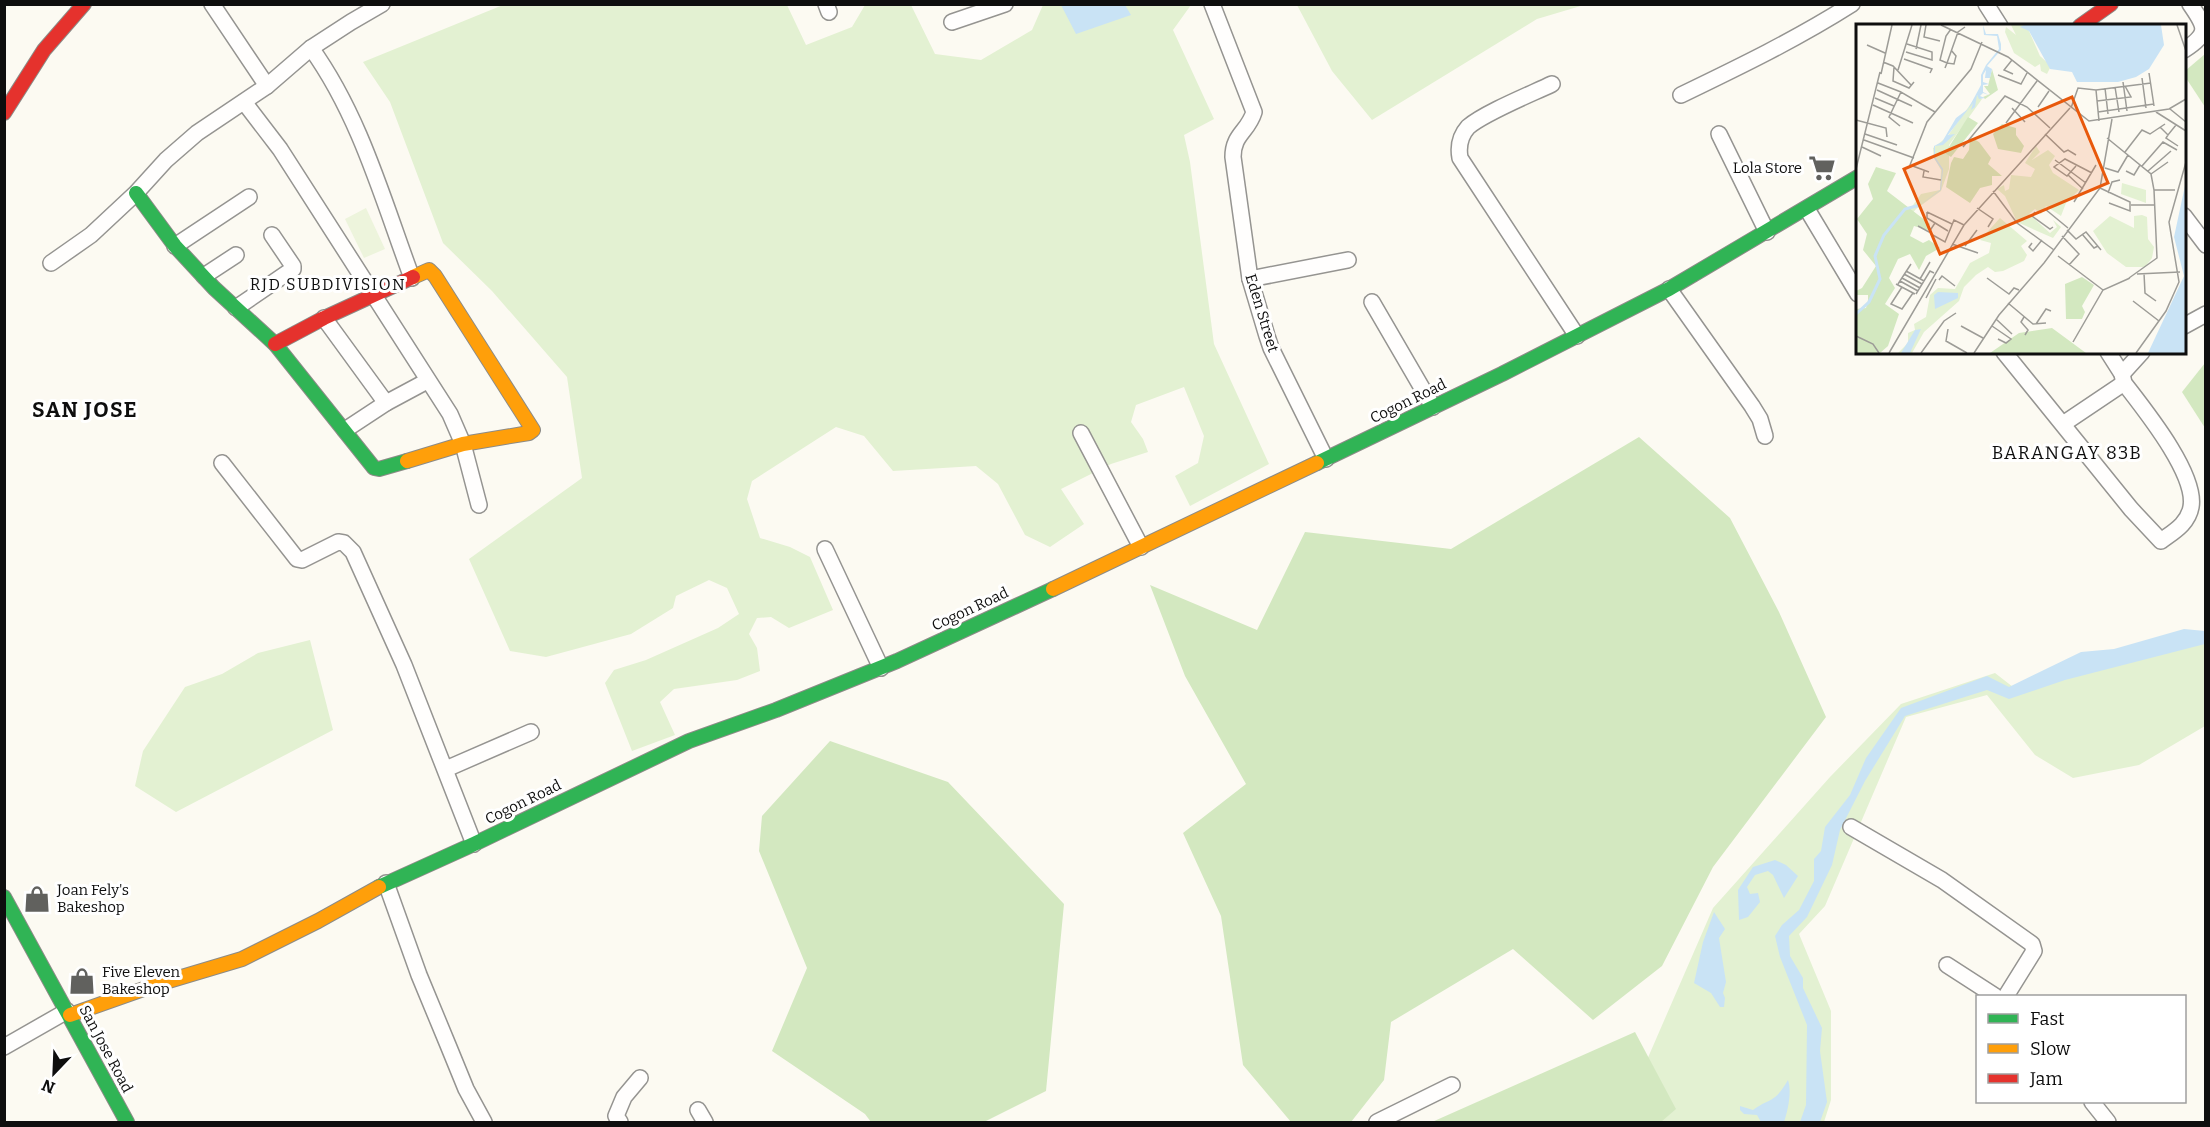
<svg xmlns="http://www.w3.org/2000/svg" width="2210" height="1127" font-family="Bitter,serif">
<style>
.green{fill:#e3f1d2}
.forest{fill:#d3e8c0}
.pitch{fill:#edf4dc}
.water{fill:#c9e3f5}
.lines{fill:none;stroke-linecap:round;stroke-linejoin:round}
.street-casing{stroke:#959491;stroke-width:18}
.fast-casing{stroke:#8c8b87;stroke-width:16}
.slow-casing{stroke:#8c8b87;stroke-width:16}
.jam-casing{stroke:#8c8b87;stroke-width:16}
.street{stroke:#fffefd;stroke-width:15}
.fast{stroke:#30b455;stroke-width:14}
.slow{stroke:#ff9f0a;stroke-width:14}
.jam{stroke:#e5322d;stroke-width:14}
.labels{text-anchor:middle;dominant-baseline:central;stroke-width:6;stroke-linejoin:round;paint-order:stroke}
.poi-label{font-size:15px;fill:#0e0e0e;stroke:#fff;text-anchor:start}
.street-label{font-size:15px;fill:#0e0e0e;stroke:#fff}
.neighbourhood-label{font-size:16px;letter-spacing:1.5px;fill:#0e0e0e;stroke:#fff}
.quarter-label{font-size:18px;letter-spacing:1.5px;fill:#0e0e0e;stroke:#fff}
.district-label{font-size:21px;font-weight:bold;letter-spacing:1.5px;fill:#0e0e0e;stroke:#fff}
.inset-river{fill:none;stroke:#c9e3f5;stroke-width:3}
.inset-road{fill:none;stroke:#9d9c97;stroke-width:1.5}
.view{fill:#e8590c;fill-opacity:0.15;stroke:#e8590c;stroke-width:3}
.inset-edge{fill:none;stroke:#0e0e0e;stroke-width:3}
</style>
<rect width="100%" height="100%" fill="#fcfaf2"/>
<!-- green -->
<g class="green">
<polygon points="503,5 787,5 806,45 852,27 865,5 911,5 935,54 981,60 1032,30 1043,5 1191,5 1173,30 1214,119 1184,135 1190,162 1214,344 1269,464 1190,506 1175,476 1198,463 1204,436 1184,387 1136,405 1131,422 1143,439 1148,452 1111,464 1061,489 1084,524 1050,547 1025,535 998,484 976,466 893,471 864,436 836,427 752,481 747,499 760,538 790,547 810,557 833,610 789,628 771,617 757,618 749,634 757,648 760,671 737,680 674,689 660,702 675,735 632,751 605,683 614,670 646,660 718,628 739,614 727,588 709,580 676,596 673,608 631,634 546,657 510,651 469,559 582,478 567,377 492,291 443,243 390,102 363,62"/>
<polygon points="1297,5 1584,5 1537,19 1372,120 1332,71"/>
<polygon points="2205,635 2205,726 2139,765 2073,778 2035,755 1987,695 1906,717 1825,906 1799,934 1831,1011 1831,1100 1824,1122 1620,1122 1713,908 1830,777 1901,704 1995,673 2013,687"/>
<polygon points="310,640 333,730 176,812 135,786 143,751 185,687 222,674 258,653"/>
</g>
<!-- forest -->
<g class="forest">
<polygon points="2205,54 2205,107 2184,75 2185,71"/>
<polygon points="2205,363 2205,428 2182,392"/>
<polygon points="1639,437 1730,518 1779,612 1826,717 1713,867 1662,966 1593,1020 1513,949 1391,1022 1384,1080 1351,1122 1291,1122 1243,1065 1221,916 1183,833 1246,784 1185,676 1150,585 1257,630 1305,532 1451,549"/>
<polygon points="830,741 948,782 1064,904 1046,1091 984,1122 871,1122 865,1114 772,1051 807,968 759,851 762,816"/>
<polygon points="1635,1032 1676,1109 1661,1122 1432,1122"/>
</g>
<!-- pitch -->
<polygon class="pitch" points="366,208 385,249 364,258 345,219"/>
<!-- water -->
<g class="water">
<polygon points="1061,5 1125,5 1131,15 1076,34"/>
<polygon points="2184,629 2205,631 2205,644 2065,680 2009,699 1987,690 1905,716 1865,781 1840,830 1832,865 1807,917 1789,936 1790,956 1803,978 1803,988 1822,1028 1820,1051 1827,1102 1820,1122 1800,1122 1806,1105 1807,1025 1780,957 1775,936 1782,925 1799,910 1814,881 1814,859 1821,851 1825,827 1850,795 1866,758 1901,708 1987,676 2009,687 2081,652 2114,649"/>
<polygon points="1775,860 1786,865 1798,876 1784,898 1773,875 1768,871 1755,875 1747,887 1750,894 1758,893 1760,902 1748,917 1739,920 1738,890 1753,867"/>
<polygon points="1714,912 1725,929 1719,938 1726,982 1723,993 1725,998 1724,1007 1720,1007 1711,993 1694,983 1703,942"/>
<path d="M1788 1080C1792 1092 1788 1110 1784 1122H1761L1757 1115 1744 1114 1740 1110V1106L1753 1110C1771 1097 1774 1104 1788 1080Z"/>
</g>
<g class="lines">
<defs>
<g id="street">
<polyline points="212,4 267,86"/>
<polyline points="826,4 829,12"/>
<path d="M1212 4 1254 112C1248 132 1233 134 1233 157L1250 279 1267 336 1271 348 1326 459"/>
<polyline points="1986,4 2000,26"/>
<polyline points="952,22 1005,4"/>
<path d="M311 48C360 116 383 200 412 278"/>
<path d="M2184 50C2210 33 2206 27 2190 4"/>
<path d="M1552 84C1531 94 1484 113 1468 127 1460 136 1458 147 1460 158L1577 336"/>
<path d="M1681 95C1739 67 1797 39 1852 4"/>
<polyline points="244,102 280,149 450,414 463,444 479,505"/>
<polyline points="1719,134 1767,232"/>
<polyline points="1807,209 1858,294"/>
<polyline points="2184,216 2206,245"/>
<polyline points="175,246 249,197"/>
<polyline points="51,263 91,235 136,193 166,160 197,133 267,86 311,48 351,22 382,4"/>
<polyline points="204,276 236,255"/>
<polyline points="1250,279 1348,260"/>
<polyline points="1669,289 1752,406 1760,419 1765,436"/>
<polyline points="1372,302 1433,407"/>
<polyline points="236,308 293,269 293,266 272,235"/>
<polyline points="324,318 386,403"/>
<polyline points="2184,326 2206,314"/>
<path d="M2004 352 2131 509 2161 541C2173 532 2188 524 2191 507 2197 474 2144 409 2124 383L2122 374 2108 352"/>
<polyline points="2122,374 2142,352"/>
<polyline points="2063,424 2124,383"/>
<polyline points="345,430 386,403 427,381"/>
<polyline points="1081,433 1141,547"/>
<polyline points="222,463 297,559 302,560 338,542 344,543 353,552 404,665 474,844"/>
<polyline points="825,549 881,668"/>
<polyline points="446,769 531,732"/>
<polyline points="1851,827 1942,880 2032,944 2034,951 2006,996"/>
<polyline points="386,883 419,975 448,1045 466,1089 484,1122"/>
<polyline points="1947,965 1995,996"/>
<polyline points="4,1047 67,1011"/>
<polyline points="2092,1102 2108,1122"/>
<polyline points="698,1110 705,1122"/>
<polyline points="620,1122 616,1116 624,1097 640,1078"/>
<polyline points="1377,1122 1452,1085"/>
</g>
<g id="fast">
<polyline points="136,193 175,246 214,288 275,344 374,468 379,469 407,461"/>
<polyline points="1317,463 1502,374 1669,289 1858,177"/>
<polyline points="379,887 474,844 689,741 776,710 897,661 1053,589"/>
<polyline points="4,897 127,1122"/>
</g>
<g id="slow">
<polyline points="407,461 463,444 529,433 533,430 435,276 429,270 413,277"/>
<polyline points="1053,589 1317,463"/>
<polyline points="70,1015 155,985 242,959 318,921 379,887"/>
</g>
<g id="jam">
<polyline points="2080,26 2111,4"/>
<polyline points="4,113 44,50 84,4"/>
<polyline points="275,344 324,318 413,277"/>
</g>
</defs>
<!-- street casing -->
<use href="#street" class="street-casing"/>
<!-- fast casing -->
<use href="#fast" class="fast-casing"/>
<!-- slow casing -->
<use href="#slow" class="slow-casing"/>
<!-- jam casing -->
<use href="#jam" class="jam-casing"/>
<!-- street -->
<use href="#street" class="street"/>
<!-- fast -->
<use href="#fast" class="fast"/>
<!-- slow -->
<use href="#slow" class="slow"/>
<!-- jam -->
<use href="#jam" class="jam"/>
</g>
<!-- icons -->
<defs>
<symbol id="supermarket-bare" viewBox="-9 -9 18 18"><path d="M-6-5.5h2.5l.6 2H6L4.5 2H-2.5L-4.4-4H-6ZM-1.5 3.2a1.3 1.3 0 1 0 .1 0ZM3 3.2a1.3 1.3 0 1 0 .1 0Z" fill="#61615e" stroke="#fff" stroke-width="2.5" paint-order="stroke"/></symbol>
<symbol id="shop-bare" viewBox="-9 -9 18 18"><path d="M-5-2.5h2.3a2.7 3.5 0 0 1 5.4 0H5L5.5 6h-11ZM-1.5-2.5h3a1.5 2.3 0 0 0-3 0Z" fill="#61615e" stroke="#fff" stroke-width="2.5" paint-order="stroke"/></symbol>
</defs>
<g fill-rule="evenodd">
<use href="#supermarket-bare" x="1803" y="149" width="38" height="38"/>
<use href="#shop-bare" x="18" y="880" width="38" height="38"/>
<use href="#shop-bare" x="63" y="962" width="38" height="38"/>
</g>
<g class="labels">
<!-- poi labels -->
<g class="poi-label">
<text x="1802" y="168" text-anchor="end">Lola Store</text>
<text x="57" y="890">Joan Fely's<tspan x="57" dy="17">Bakeshop</tspan></text>
<text x="102" y="972">Five Eleven<tspan x="102" dy="17">Bakeshop</tspan></text>
</g>
<!-- street labels -->
<g class="street-label">
<text transform="translate(1262 313) rotate(73)">Eden Street</text>
<text transform="translate(1408 401) rotate(-26)">Cogon Road</text>
<text transform="translate(970 609) rotate(-25)">Cogon Road</text>
<text transform="translate(523 802) rotate(-26)">Cogon Road</text>
<text transform="translate(106 1049) rotate(62)">San Jose Road</text>
</g>
<!-- neighbourhood labels -->
<g class="neighbourhood-label">
<text x="328" y="284">RJD SUBDIVISION</text>
</g>
<!-- quarter labels -->
<g class="quarter-label">
<text x="2067" y="453">BARANGAY 83B</text>
</g>
<!-- district labels -->
<g class="district-label">
<text x="85" y="410">SAN JOSE</text>
</g>
</g>
<!-- overview -->
<g transform="translate(1856 24)">
<rect width="330" height="330" fill="#fcfaf2"/>
<path d="M155 1H168L173 7 184 32 195 42 191 50 185 47 184 40 179 43 158 29 149 8 150 3 160 11ZM121 71 126 75 93 121V145L85 167 60 185 19 234 65 170 84 166 85 146 78 134 77 124 91 113ZM180 122 184 128 176 136 192 126 199 132 193 141 197 149 223 166 210 179 205 192 190 182 185 190 179 185 173 190 194 209 201 203 197 196 205 203 197 214 161 198 149 172 141 165 148 161 149 167 153 165 155 151 175 153 179 145 169 139ZM266 159 290 166V179L265 170ZM286 191 291 193 292 215 298 223 296 234 289 243H270L251 229 237 207 254 192 278 204V192ZM144 194 171 217 165 222 171 231 168 237 147 247 139 248 132 243 120 251 108 263 103 277 68 308 56 329H42L52 319V309L59 306 58 300 70 293 74 271 82 264 99 265 114 239 133 229 135 219 124 216Z" fill="#e3f1d2"/>
<path d="M136 45 142 66 129 75 127 73 134 70 128 62H132ZM112 93 122 99 95 133 89 129ZM146 100 160 104V111L168 122 165 129 142 125 137 110ZM114 113 123 118 135 134 132 140 146 152H136V161L124 164 114 179 90 163 95 139 98 133 107 135 113 126ZM20 143 40 149 31 167 74 200 72 206 58 202 54 212 67 219 73 216 84 224 70 232 63 246 54 230 42 235 33 254 39 264 29 280 43 290 32 322 24 329H0V285L10 284 12 276V271H0V267L6 264 20 242 7 226 11 210 1 195 17 175 12 160ZM226 253 238 261 226 282 229 288 226 295H210L209 260ZM196 304 230 329H134L163 309Z" fill="#d3e8c0"/>
<path d="M127 1 130 10H142L145 20V26L131 42 136 45 134 54H129L130 46 127 51V58L133 60 127 61V68L133 71 127 69 124 72 129 74 123 75 121 71 119 83 115 86 117 79 92 111 99 110 87 121 79 122V133L87 145 85 166 61 183 84 166 86 146 78 134V122L86 118 100 94 112 85 125 61V51L130 41 143 25 141 12 128 11ZM168 1H305L308 21 293 45 280 53 262 58H221L216 48 194 45 173 7 164 3ZM330 157V329H292L328 252 318 213ZM82 268 102 269V274L79 285 78 271ZM65 305 54 329H45L59 306Z" fill="#c9e3f5"/>
<path class="inset-river" d="M0 290 13 278 24 255 19 232 28 211 49 185 64 181"/>
<path class="inset-road" d="M70 1 68 13 84 17M85 1 152 33 233 97 313 85 330 75M321 1 330 27M95 5 90 12 84 36 91 39 102 8 109 3M11 21 29 29M60 25 65 1M50 28 76 36V28L51 20M48 35 76 45 74 49M156 36 148 46 157 50M27 38 37 42 55 61M38 43 37 57 53 64 58 58M89 44 91 39 98 40 100 32 95 26M42 46 56 1M293 49 298 82M25 50 36 1M142 51 165 60 171 49M286 54 290 84M267 58 271 87M22 59 45 68M259 63 263 88M249 64 252 90M21 66 56 82M240 66 243 97M19 74 38 82M241 77 275 73 269 62M17 81 57 99M182 83 193 67M156 84 169 98M215 84 222 64 240 66 295 59M314 85 330 98M242 88 298 80M300 88 330 107M0 96 30 104 31 113M150 99 181 57M44 102 33 93 45 68 79 88M304 103 312 111 320 101M9 110 41 121M189 110 208 128 212 126 220 131M312 111 310 114 322 122M251 114 295 150 298 166 301 234 273 254M8 116 58 134M6 123 25 132M107 123 149 72 171 83 194 104M269 128 286 106 294 110 309 100M199 136 230 159M220 142 211 152 198 143 209 135 236 149M286 142 307 118 321 126M249 144 262 148 272 131M0 145 24 48M68 147 67 153 85 156M270 147 278 151 284 141M292 147 315 127M73 148 54 141 71 98 115 45 126 18M295 150 312 138M212 151 227 165M244 164 274 178V187L253 179M298 166H319M137 167 161 199 198 226M252 169 256 158 264 156M218 178 240 141M275 181H299M121 184 137 195 132 203M189 185 212 204M71 188V194L92 207M71 188 96 200M179 188 176 192 194 205 197 203M62 202 73 208 79 199M211 206 220 215 230 208 245 226M75 210 89 218 98 196 108 201M226 210 238 224 242 222M206 212 223 230 213 241M176 219 173 223 177 227 186 216M96 220 122 229M109 222 121 206M202 232 247 266M50 247 68 257M288 249 289 269 300 277M48 250 66 260M281 250 324 248M46 254 64 264M131 254 153 270 158 264 163 266M64 255 74 238M83 256 86 252 99 262M44 257 62 267M40 260 59 270M42 260 55 240M46 263 35 280 46 285 57 269M60 270 74 247 78 249M70 274 80 255M277 277 303 297M152 279 177 300 190 299M168 293 165 298 172 306 169 311M140 295 156 310M180 300 190 285 195 287M105 302 127 314M136 302 155 315 150 319 142 315M92 305 90 317 111 329M0 312 17 320 23 329M217 318 247 266 274 254M33 329 108 201 214 84M65 329 88 297 100 289M118 329 143 291 188 239 244 164 256 95M280 329 310 287 323 258 313 198 330 138"/>
<path class="view" d="M216 73 252 159 84 230 48 145Z"/>
<rect width="330" height="330" class="inset-edge"/>
</g>
<!-- border -->
<rect width="2210" height="1127" fill="none" stroke="#0e0e0e" stroke-width="12"/>
<!-- legend -->
<rect x="1976" y="995" width="210" height="108" fill="#ffffff" stroke="#9f9f9f" stroke-width="1.5"/>
<rect x="1988" y="1014" width="30" height="9" fill="#30b455" stroke="#9f9f9f" stroke-width="1.5"/>
<text x="2030" y="1025" font-size="18" fill="#0e0e0e">Fast</text>
<rect x="1988" y="1044" width="30" height="9" fill="#ff9f0a" stroke="#9f9f9f" stroke-width="1.5"/>
<text x="2030" y="1055" font-size="18" fill="#0e0e0e">Slow</text>
<rect x="1988" y="1074" width="30" height="9" fill="#e5322d" stroke="#9f9f9f" stroke-width="1.5"/>
<text x="2030" y="1085" font-size="18" fill="#0e0e0e">Jam</text>
<!-- north arrow -->
<g transform="translate(54 1073) rotate(203)" stroke="#ffffff" stroke-width="4.5" paint-order="stroke">
<path d="M0-4.5L10 22L0 15L-10 22Z" fill="#0e0e0e"/>
<text y="-9" font-size="16" font-weight="bold" text-anchor="middle" fill="#0e0e0e">N</text>
</g>
</svg>
